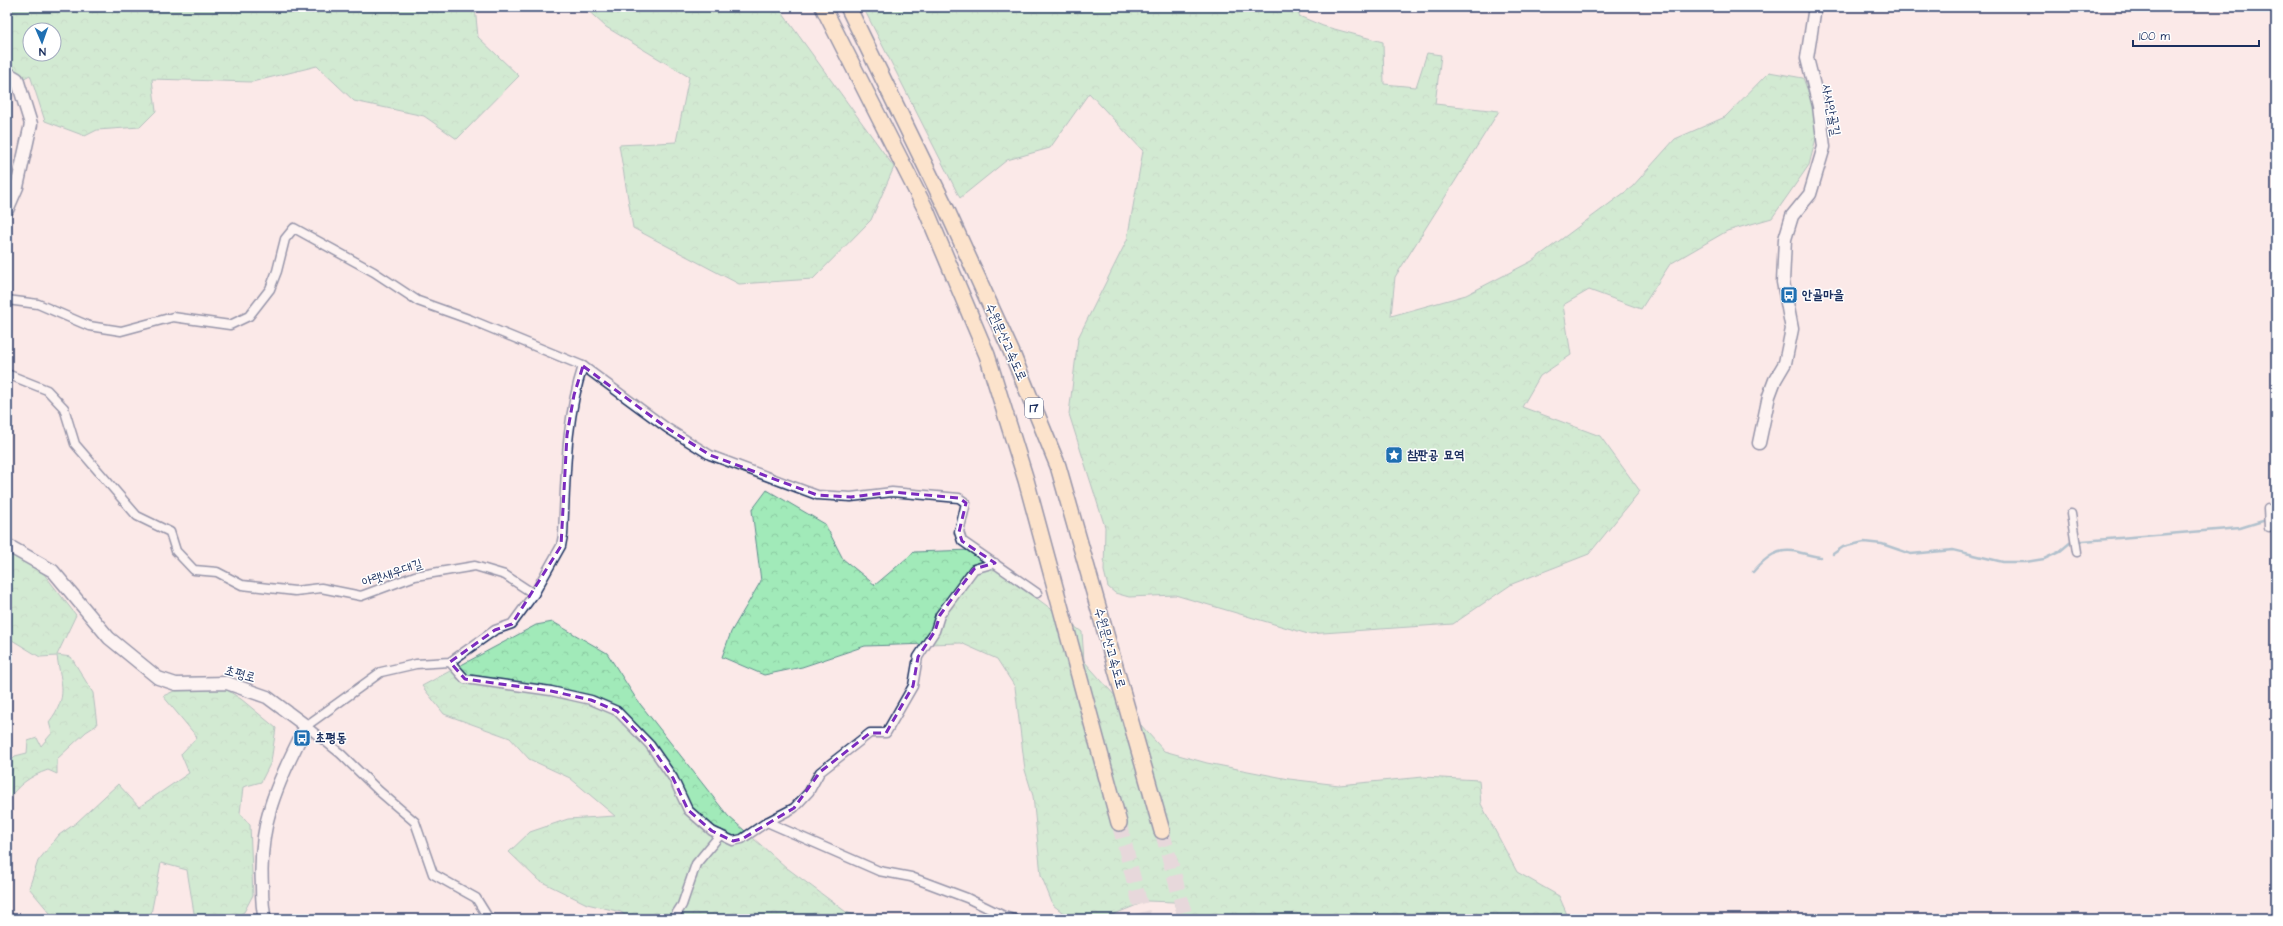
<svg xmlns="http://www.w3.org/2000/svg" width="2283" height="926" font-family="'Architects Daughter','Poor Story',sans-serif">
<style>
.forest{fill:url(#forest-crowns);stroke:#5e8c8c;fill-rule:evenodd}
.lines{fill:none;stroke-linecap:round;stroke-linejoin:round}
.stream{stroke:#5990ad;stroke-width:2.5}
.highway-tunnel{stroke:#cec4cc;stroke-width:15;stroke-dasharray:15 8;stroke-linecap:butt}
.street-casing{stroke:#1b2f5e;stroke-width:11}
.secondary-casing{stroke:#1b2f5e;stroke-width:15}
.highway-casing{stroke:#1b2f5e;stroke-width:18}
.street{stroke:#fff;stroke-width:8}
.secondary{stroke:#fff;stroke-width:12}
.highway{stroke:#fddcac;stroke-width:15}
.marked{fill:none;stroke:#7b2cbf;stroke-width:3;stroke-dasharray:8 5;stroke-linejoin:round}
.labels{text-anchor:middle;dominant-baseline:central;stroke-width:3;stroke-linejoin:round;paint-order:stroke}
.shield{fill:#fff;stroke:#5f6d8e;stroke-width:1}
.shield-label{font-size:12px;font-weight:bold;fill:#1b2f5e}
.street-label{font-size:13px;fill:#1b2f5e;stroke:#fff}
.poi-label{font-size:13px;font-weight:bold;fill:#1b2f5e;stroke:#fff;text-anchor:start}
</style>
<defs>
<pattern id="forest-crowns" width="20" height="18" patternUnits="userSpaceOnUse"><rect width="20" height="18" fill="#a1eab9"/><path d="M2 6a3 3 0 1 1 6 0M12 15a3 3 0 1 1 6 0" fill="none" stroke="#8ac9a1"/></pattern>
</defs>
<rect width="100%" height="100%" fill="#fbe9e8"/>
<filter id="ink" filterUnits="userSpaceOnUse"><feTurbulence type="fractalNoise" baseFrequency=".025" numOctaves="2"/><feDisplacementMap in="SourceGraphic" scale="8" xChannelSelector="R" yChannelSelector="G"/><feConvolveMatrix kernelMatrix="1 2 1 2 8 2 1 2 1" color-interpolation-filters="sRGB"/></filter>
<g filter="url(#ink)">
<!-- forest -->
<g class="forest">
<path d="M7 7H475L478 37 519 76 457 139 424 116 354 101 317 66 252 82 152 79 156 111 140 127 97 130 85 136 45 121 30 75 7 87ZM30 30H54V54H30Z"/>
<polygon points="584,7 778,7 894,167 871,220 813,279 739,284 633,228 619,145 676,142 689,77 606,27"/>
<polygon points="863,7 1300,7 1299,16 1323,26 1383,42 1384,84 1416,87 1427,53 1441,55 1435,104 1499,111 1395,277 1391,316 1466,295 1532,261 1632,187 1675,139 1725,117 1769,72 1803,78 1820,123 1809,165 1772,218 1727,231 1670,264 1641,309 1589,290 1563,305 1571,355 1540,376 1522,407 1600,436 1640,491 1589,554 1512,584 1453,624 1308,634 1175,595 1129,597 1115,593 1108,587 1104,571 1105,527 1069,414 1078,338 1127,240 1143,151 1089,93 1050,148 1007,160 960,198"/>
<polygon points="767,490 825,524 843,559 875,585 914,552 972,550 1082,632 1084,661 1164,751 1207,763 1289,779 1339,785 1423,777 1479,780 1481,804 1517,872 1559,896 1569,919 1179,919 1174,902 1147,901 1102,919 1071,919 1053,905 1041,875 1033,796 1025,770 1015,687 997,659 961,643 865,646 802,667 764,675 722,657 731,632 761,581 752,510"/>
<path d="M7 551 44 574 76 615 57 655 71 657 93 693 97 725 86 732 57 759V774L48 770C30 776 18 785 7 801V764L15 756 27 753 28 741 37 738 41 746 52 733 49 722C69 696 61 685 57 656L40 657 7 637Z"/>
<polygon points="553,622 607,653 637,700 728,816 787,868 846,912 865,919 630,919 621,912 587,904 538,880 509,852 530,832 568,819 615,816 570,778 529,759 510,738 444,714 422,686 536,625"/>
<polygon points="181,688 224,688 241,699 276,728 271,762 261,782 243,787 240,813 250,825 253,895 244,912 232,919 198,919 194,913 187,870 161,863 150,919 55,919 29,888 38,861 59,835 76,823 118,784 139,807 189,773 181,754 197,737 163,696"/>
</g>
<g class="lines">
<!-- stream -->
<g class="stream">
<polyline points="2271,517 2276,515"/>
<polyline points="1833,554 1843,547 1864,542 1882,544 1911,554 1953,550 2003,562 2026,562 2044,559 2059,552 2071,542 2240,528 2266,520"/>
<path d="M1753 572C1766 557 1778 547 1798 552 1806 554 1812 556 1820 557"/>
</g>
<!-- highway-tunnel -->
<g class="highway-tunnel">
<polyline points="1119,823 1144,919"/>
<polyline points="1162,831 1186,919"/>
</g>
<defs>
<g id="street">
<polyline points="7,300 38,304 89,326 121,331 173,317 230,325 249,316 270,289 277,271 285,239 294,228 374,272 418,301 471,320 583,366 667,428 710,455 817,495 851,497 892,492 959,498 966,503 959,532 962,541 1037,593"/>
<polyline points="7,374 47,390 64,408 75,444 137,516 170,532 176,551 194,570 217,572 242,585 295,591 321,588 361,596 415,576 475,566 505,575 534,594 512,624 495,630 450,662 416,664 381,672 306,726 341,754 379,791 415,822 433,874 476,898 489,919"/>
<polyline points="2268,509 2269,527"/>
<polyline points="2071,514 2077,552"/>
<path d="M534 594 561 546 563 535C566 477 565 421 583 366"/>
<polyline points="450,662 465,679 551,691 591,700 617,711 650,745 673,778 688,810 712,831 733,841 742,839 767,822 794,808 809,792 820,772 870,733 886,733 913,686 918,657 935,631 940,615 974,569 995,563"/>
<polyline points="767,822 879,871 911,877 967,898 1004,916 1014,919"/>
<polyline points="673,919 682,905 696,864 720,835"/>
</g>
<g id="secondary">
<polyline points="7,73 17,79 31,124 17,187 7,210"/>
<polyline points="1759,443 1769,396 1775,380 1785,363 1792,329 1783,282 1785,239 1792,216 1810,194 1824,147 1819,106 1807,58 1815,7"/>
<path d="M7 545 53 571 109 638 158 678 176 684 227 683 267 697 306 726C278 783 258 820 262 886 262 896 262 908 265 919"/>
</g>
<g id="highway">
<polyline points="823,7 926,210 987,355 1026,480 1119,823"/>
<polyline points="848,7 945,206 1011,351 1058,466 1162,831"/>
</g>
</defs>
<!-- street casing -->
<use href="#street" class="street-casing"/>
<!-- secondary casing -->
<use href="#secondary" class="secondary-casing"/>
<!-- highway casing -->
<use href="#highway" class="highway-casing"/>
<!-- street -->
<use href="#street" class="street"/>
<!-- secondary -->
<use href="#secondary" class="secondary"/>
<!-- highway -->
<use href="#highway" class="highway"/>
</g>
</g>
<!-- marked area -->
<path d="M0 0H2283V926H0ZM583 366 667 428 710 455 817 495 851 497 892 492 959 498 966 503 959 532 962 541 995 563 974 569 940 615 935 631 918 657 913 686 886 733H870L820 772 794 808 742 839 733 841 712 831 688 810 673 778 650 745 617 711 591 700 551 691 465 679 450 662 495 630 512 624 561 546 567 435 574 395Z" fill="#fbe9e8" fill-opacity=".55" fill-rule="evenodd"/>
<path class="marked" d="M583 366 667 428 710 455 817 495 851 497 892 492 959 498 966 503 959 532 962 541 995 563 974 569 940 615 935 631 918 657 913 686 886 733H870L820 772 794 808 742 839 733 841 712 831 688 810 673 778 650 745 617 711 591 700 551 691 465 679 450 662 495 630 512 624 561 546 567 435 574 395Z"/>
<!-- icons -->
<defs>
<symbol id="bus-square" viewBox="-11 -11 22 22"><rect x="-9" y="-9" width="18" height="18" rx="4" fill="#1f6fb2" stroke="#fff"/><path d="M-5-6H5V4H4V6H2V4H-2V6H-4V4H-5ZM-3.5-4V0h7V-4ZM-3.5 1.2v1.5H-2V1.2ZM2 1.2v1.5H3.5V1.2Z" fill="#fff"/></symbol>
<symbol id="sight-square" viewBox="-11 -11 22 22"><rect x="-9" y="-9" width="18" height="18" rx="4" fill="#1f6fb2" stroke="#fff"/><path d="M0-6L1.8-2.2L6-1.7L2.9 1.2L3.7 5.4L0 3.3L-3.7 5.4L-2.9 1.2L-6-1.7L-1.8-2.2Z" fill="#fff"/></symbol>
</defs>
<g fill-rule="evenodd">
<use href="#bus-square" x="1779" y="285" width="20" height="20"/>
<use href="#sight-square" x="1384" y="445" width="20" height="20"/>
<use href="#bus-square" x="292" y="728" width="20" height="20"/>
</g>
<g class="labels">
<!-- shield labels -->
<rect class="shield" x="1025" y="398" width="18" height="20" rx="3"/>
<g class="shield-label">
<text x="1034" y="408">17</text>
</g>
<!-- street labels -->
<g class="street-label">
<text transform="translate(1831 110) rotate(79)">사사안골길</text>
<text transform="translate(1006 342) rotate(66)">수원문산고속도로</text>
<text transform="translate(392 573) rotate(-18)">아랫새우대길</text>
<text transform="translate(1110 648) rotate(74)">수원문산고속도로</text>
<text transform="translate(240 674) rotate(15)">초평로</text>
</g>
<!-- poi labels -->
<g class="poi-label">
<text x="1802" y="295">안골마을</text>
<text x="1407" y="455">참판공 묘역</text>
<text x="315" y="738">초평동</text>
</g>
</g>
<!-- margin -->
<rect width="2283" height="926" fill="none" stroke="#fff" stroke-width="24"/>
<rect x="12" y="12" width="2259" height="902" fill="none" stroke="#1b2f5e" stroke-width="1.5" filter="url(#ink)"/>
<!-- north arrow -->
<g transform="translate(42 42) rotate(178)"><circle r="19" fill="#ffffff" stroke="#a4acbf"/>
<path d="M0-3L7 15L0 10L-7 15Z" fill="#1f6fb2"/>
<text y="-6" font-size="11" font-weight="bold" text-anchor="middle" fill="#1b2f5e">N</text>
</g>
<!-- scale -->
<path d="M2133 40v6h126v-6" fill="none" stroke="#1b2f5e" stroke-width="2"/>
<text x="2139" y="40" font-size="12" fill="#1b2f5e" stroke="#ffffff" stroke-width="3" paint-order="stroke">100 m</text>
</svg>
